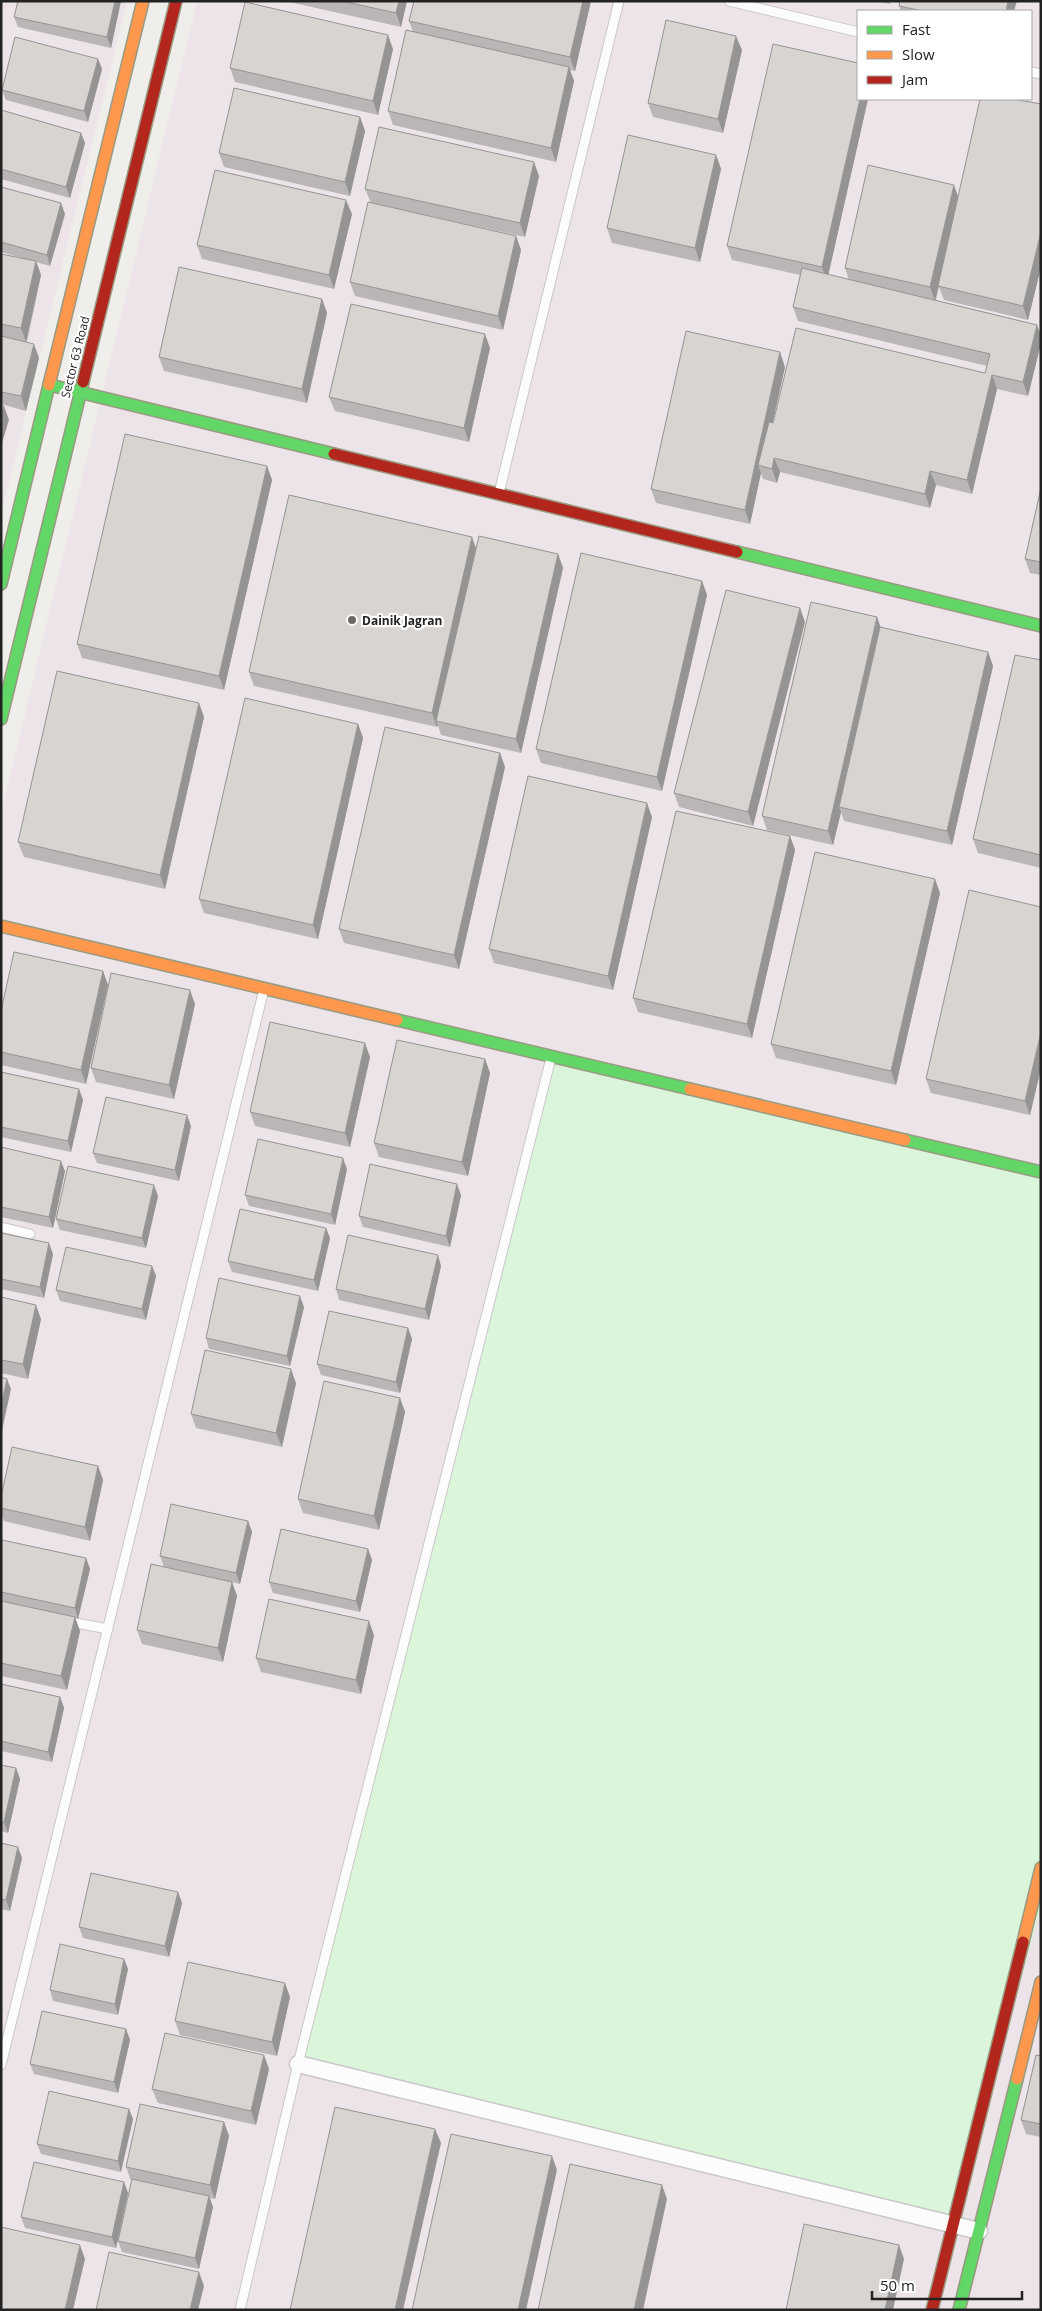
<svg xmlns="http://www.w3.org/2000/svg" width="1042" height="2311" font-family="'Open Sans',sans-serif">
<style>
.industrial{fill:#ede4e9;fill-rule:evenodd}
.park{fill:#daf5da}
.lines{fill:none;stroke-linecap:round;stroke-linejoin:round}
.lane-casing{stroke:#c9c8c7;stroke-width:11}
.street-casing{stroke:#c9c8c7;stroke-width:19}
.fast-casing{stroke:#999a82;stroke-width:14}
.slow-casing{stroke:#999a82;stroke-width:14}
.jam-casing{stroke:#999a82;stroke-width:14}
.lane{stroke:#fdfcfc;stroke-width:9}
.street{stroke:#fdfcfc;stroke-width:16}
.fast{stroke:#63d668;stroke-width:11}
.slow{stroke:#ff974d;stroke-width:11}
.jam{stroke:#b3261e;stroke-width:11}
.wall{fill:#b9b6b5}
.shaded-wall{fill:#969493}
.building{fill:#d7d4d2;stroke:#969493}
.poi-dot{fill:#6a6968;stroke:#fff;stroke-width:2}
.labels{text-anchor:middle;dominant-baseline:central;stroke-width:4.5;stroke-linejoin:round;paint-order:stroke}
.street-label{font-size:12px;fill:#222;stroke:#fff}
.poi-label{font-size:12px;font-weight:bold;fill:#222;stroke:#fff;text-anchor:start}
</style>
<rect width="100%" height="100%" fill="#f0eeeb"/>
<!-- industrial -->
<g class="industrial">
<polygon points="1,1 127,1 1,515"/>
<path d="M197 1H1041V2310H1V813ZM858 11H1031V99H858Z"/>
</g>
<!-- park -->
<polygon class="park" points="552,1055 1041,1172 1041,1907 953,2224 298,2064"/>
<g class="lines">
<defs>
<g id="lane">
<polyline points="729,1 858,32"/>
<polyline points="1031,72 1041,74"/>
<polyline points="499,493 619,1"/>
<polyline points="1,1227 30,1234"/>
<polyline points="65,1621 108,1629"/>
<polyline points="1,2065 264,989"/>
<polyline points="240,2310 298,2064 551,1058"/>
</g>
<polyline id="street" points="298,2064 979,2231"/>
<g id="fast">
<polyline points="50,385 334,454"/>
<polyline points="737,552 1041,626"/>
<polyline points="1,584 49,385"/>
<polyline points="1,719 83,382"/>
<polyline points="397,1020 690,1089"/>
<polyline points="905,1140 1041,1172"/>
<polyline points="959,2310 1017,2079"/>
</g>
<g id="slow">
<polyline points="49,385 143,1"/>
<polyline points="1,926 397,1020"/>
<polyline points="690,1089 905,1140"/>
<polyline points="1023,1942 1041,1868"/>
<polyline points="1017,2079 1041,1982"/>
</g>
<g id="jam">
<polyline points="83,382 176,1"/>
<polyline points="334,454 737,552"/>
<polyline points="932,2310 1023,1942"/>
</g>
</defs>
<!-- lane casing -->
<use href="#lane" class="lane-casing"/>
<!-- street casing -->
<use href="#street" class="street-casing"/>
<!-- fast casing -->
<use href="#fast" class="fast-casing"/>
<!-- slow casing -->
<use href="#slow" class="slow-casing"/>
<!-- jam casing -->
<use href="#jam" class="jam-casing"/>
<!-- lane -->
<use href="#lane" class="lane"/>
<!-- street -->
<use href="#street" class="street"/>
<!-- fast -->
<use href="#fast" class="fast"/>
<!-- slow -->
<use href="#slow" class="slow"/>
<!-- jam -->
<use href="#jam" class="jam"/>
</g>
<!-- wall -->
<g class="wall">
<polygon points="18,1 121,1 111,48 18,27 14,17"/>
<polygon points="285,1 407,1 401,27"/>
<polygon points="414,1 591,1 575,71 570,70 574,81 556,162 393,125 388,111 413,32 409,21"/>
<polygon points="875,1 890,1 890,4"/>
<polygon points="899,6 1014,11 901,11"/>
<polygon points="393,49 378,115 235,82 230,68"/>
<polygon points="742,50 723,133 653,117 648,103"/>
<polygon points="98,59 102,69 88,122 6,100 2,90"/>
<polygon points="858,99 868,99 828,275 849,280 845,268 958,197 1041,104 1041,267 1028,320 944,300 939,287 936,300 1037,325 1041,336 1041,343 1028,396 997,389 972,494 936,485 930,508 780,472 777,483 763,479 761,473 750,524 656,503 651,489 785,367 772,423 773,423 985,373 987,366 798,321 793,307 800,275 732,260 727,246"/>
<polygon points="1,110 81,133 85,143 70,198 1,179"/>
<polygon points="360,117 365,131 350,196 224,167 219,153"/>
<polygon points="716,155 721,169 700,262 612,243 607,228"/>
<polygon points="539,176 525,237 371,203 365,189"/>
<polygon points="1,187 65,214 50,266 36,262 41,275 27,342 39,358 26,411 1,404 1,254 29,260 1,252"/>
<polygon points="352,214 334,289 202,259 197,245"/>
<polygon points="516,236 521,250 503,330 355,296 350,282"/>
<polygon points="322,299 327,313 307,403 164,371 159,357"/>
<polygon points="490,348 469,442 335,411 329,397"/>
<polygon points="267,466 272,480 224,690 82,658 77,644"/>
<polygon points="1041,488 1041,575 1030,573 1025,559"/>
<polygon points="476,547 558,554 563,568 521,753 441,735 438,725 437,727 254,686 249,672"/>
<polygon points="702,581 707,595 662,791 541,763 536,749"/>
<polygon points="805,622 753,826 679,807 674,793"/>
<polygon points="988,652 993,666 952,845 844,821 841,812 833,845 767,830 762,816"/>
<polygon points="1041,660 1041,868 978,853 973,839"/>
<polygon points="204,717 165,889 24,857 18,842"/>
<polygon points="358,724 363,738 318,939 204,913 199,899"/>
<polygon points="500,753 505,767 459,969 344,943 339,929"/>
<polygon points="652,817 613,990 494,963 489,949"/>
<polygon points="790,836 795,850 752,1038 638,1012 633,998"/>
<polygon points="940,893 896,1085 776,1058 771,1044"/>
<polygon points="1041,907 1041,1068 1030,1115 931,1093 926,1079"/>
<polygon points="103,971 108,985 86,1084 1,1065 1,1011"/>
<polygon points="195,1004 174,1099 96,1082 91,1068"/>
<polygon points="370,1057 350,1147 255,1126 250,1112"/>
<polygon points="485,1059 490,1073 468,1176 379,1157 374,1143"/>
<polygon points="1,1072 79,1089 83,1100 71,1152 1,1137"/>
<polygon points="191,1126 179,1181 97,1163 93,1153"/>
<polygon points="1,1147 65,1171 53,1228 1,1217"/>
<polygon points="347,1169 335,1225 249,1206 245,1195"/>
<polygon points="461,1195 450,1247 363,1227 359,1216"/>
<polygon points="158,1196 146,1248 60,1230 56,1219"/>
<polygon points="326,1228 330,1238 318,1291 232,1272 228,1261"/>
<polygon points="1,1233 53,1254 44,1298 1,1289"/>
<polygon points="152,1266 156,1276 146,1320 60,1301 56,1290"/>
<polygon points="441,1266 429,1320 339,1300 336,1289"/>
<polygon points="1,1297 41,1319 28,1379 1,1373"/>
<polygon points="304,1307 290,1366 209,1349 206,1338"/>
<polygon points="408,1328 412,1339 400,1393 321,1375 317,1364"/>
<polygon points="296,1383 282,1447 196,1428 191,1414"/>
<polygon points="400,1398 405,1412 379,1530 303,1513 298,1499"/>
<polygon points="98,1466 103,1480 90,1541 4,1521 1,1514 1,1497"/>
<polygon points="248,1521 252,1532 240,1584 164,1567 160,1556"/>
<polygon points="1,1544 86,1558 90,1569 78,1619 75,1618 80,1631 67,1690 1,1676"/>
<polygon points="368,1549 372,1560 360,1612 273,1593 269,1582"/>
<polygon points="232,1582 237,1596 223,1662 142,1644 137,1630"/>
<polygon points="374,1635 361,1694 261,1672 256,1658"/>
<polygon points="1,1684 60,1697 64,1708 52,1762 1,1751"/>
<polygon points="1,1765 16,1768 20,1779 8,1833 1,1831"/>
<polygon points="1,1843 22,1858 10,1911 1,1909"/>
<polygon points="178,1892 182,1903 169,1957 83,1938 79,1927"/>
<polygon points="124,1959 128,1969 118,2015 53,2001 50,1990"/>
<polygon points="290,1997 277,2056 180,2035 175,2021"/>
<polygon points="126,2029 130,2040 118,2093 34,2074 30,2064"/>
<polygon points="1041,2056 1041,2137 1026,2134 1021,2120"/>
<polygon points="269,2069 256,2125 158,2103 152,2089"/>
<polygon points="129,2109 133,2119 121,2172 41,2154 37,2144"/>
<polygon points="224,2122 229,2136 215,2199 210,2198 213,2207 199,2269 122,2252 118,2241 132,2181 131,2181 126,2167"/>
<polygon points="124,2182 128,2193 116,2248 25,2228 21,2217"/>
</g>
<!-- shaded-wall -->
<g class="shaded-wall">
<polygon points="115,1 121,1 111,48 107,37"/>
<polygon points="399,1 407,1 401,27 396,13"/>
<polygon points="583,1 591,1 575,71 570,57"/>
<polygon points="1008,1 1017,1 1014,11 1006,11"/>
<polygon points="388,35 393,49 378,115 373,101"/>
<polygon points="736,36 742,50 723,133 718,119"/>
<polygon points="98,59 102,69 88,122 84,111"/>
<polygon points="569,67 574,81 556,162 551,148"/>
<polygon points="860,99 868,99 827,281 822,267"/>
<polygon points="360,117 365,131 350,196 345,182"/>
<polygon points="81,133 85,143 70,198 66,187"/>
<polygon points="716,155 721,169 700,262 695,248"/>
<polygon points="534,162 539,176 525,237 520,223"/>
<polygon points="954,185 959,199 935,301 930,287"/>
<polygon points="346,200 352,214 334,289 329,275"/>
<polygon points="61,203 65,214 50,266 47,255"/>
<polygon points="1041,232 1041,267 1028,320 1023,306"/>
<polygon points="516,236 521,250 503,330 498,316"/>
<polygon points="36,261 41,275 26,342 21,328"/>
<polygon points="322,299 327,313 307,403 302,389"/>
<polygon points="1037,325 1041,336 1041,343 1028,396 1023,382"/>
<polygon points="485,334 490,348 469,442 464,428"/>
<polygon points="34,344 39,358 26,411 21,396"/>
<polygon points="780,352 785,367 763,466 758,465 761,473 750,524 745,510"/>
<polygon points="992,375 997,389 972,494 967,480"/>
<polygon points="4,406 9,420 1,446 1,415"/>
<polygon points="774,458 780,472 777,483 772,469"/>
<polygon points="267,466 272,480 224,690 219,676"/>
<polygon points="930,471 936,485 930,508 925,494"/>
<polygon points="472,537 477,551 436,721 438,725 437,727 432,713"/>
<polygon points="558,554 563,568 521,753 516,739"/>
<polygon points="702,581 707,595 662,791 657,777"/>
<polygon points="800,608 805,622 753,826 748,812"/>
<polygon points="877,617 882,631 839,807 841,812 833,845 828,831"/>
<polygon points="988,652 993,666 952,845 947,831"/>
<polygon points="199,703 204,717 165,889 160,875"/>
<polygon points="358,724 363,738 318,939 313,925"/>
<polygon points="500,753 505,767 459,969 454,955"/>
<polygon points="647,803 652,817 613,990 608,976"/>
<polygon points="790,836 795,850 752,1038 747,1024"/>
<polygon points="935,879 940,893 896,1085 891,1071"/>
<polygon points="103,971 108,985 86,1084 81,1070"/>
<polygon points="190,990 195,1004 174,1099 169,1085"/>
<polygon points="1041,1032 1041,1068 1030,1115 1025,1101"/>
<polygon points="365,1043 370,1057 350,1147 345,1133"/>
<polygon points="485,1059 490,1073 468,1176 462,1162"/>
<polygon points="79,1089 83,1100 71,1152 68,1141"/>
<polygon points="187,1115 191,1126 179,1181 175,1170"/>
<polygon points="343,1158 347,1169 335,1225 331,1214"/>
<polygon points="61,1161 65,1171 53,1228 49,1217"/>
<polygon points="457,1184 461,1195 450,1247 446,1236"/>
<polygon points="154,1185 158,1196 146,1248 142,1238"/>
<polygon points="326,1228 330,1238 318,1291 314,1280"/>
<polygon points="49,1243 53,1254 44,1298 40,1287"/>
<polygon points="438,1255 441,1266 429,1320 425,1309"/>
<polygon points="152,1266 156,1276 146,1320 142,1309"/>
<polygon points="300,1296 304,1307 290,1366 287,1356"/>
<polygon points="36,1305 41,1319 28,1379 23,1364"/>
<polygon points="408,1328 412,1339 400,1393 396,1382"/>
<polygon points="291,1369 296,1383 282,1447 276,1433"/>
<polygon points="7,1379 11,1389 1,1435 1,1406"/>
<polygon points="400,1398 405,1412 379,1530 374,1516"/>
<polygon points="98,1466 103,1480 90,1541 85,1527"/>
<polygon points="248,1521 252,1532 240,1584 236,1573"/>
<polygon points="368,1549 372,1560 360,1612 356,1601"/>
<polygon points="86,1558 90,1569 78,1619 75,1608"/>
<polygon points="232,1582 237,1596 223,1662 218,1648"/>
<polygon points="75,1617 80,1631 67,1690 61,1676"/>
<polygon points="369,1621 374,1635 361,1694 356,1680"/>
<polygon points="60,1697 64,1708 52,1762 48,1752"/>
<polygon points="16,1768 20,1779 8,1833 4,1822"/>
<polygon points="18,1847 22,1858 10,1911 6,1900"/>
<polygon points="178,1892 182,1903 169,1957 165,1946"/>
<polygon points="124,1959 128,1969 118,2015 115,2004"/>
<polygon points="285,1983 290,1997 277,2056 272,2042"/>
<polygon points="126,2029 130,2040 118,2093 114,2082"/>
<polygon points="264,2055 269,2069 256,2125 251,2111"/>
<polygon points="129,2109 133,2119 121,2172 118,2161"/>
<polygon points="224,2122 229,2136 215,2199 210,2185"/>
<polygon points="435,2129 441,2143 403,2310 395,2310"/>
<polygon points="552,2156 557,2170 526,2310 518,2310"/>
<polygon points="124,2182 128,2193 116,2248 112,2237"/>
<polygon points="662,2185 667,2199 643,2310 634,2310"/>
<polygon points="209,2196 213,2207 199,2269 195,2258"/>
<polygon points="80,2245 85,2259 73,2310 65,2310"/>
<polygon points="899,2245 904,2259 893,2310 885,2310"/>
<polygon points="199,2272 204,2286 198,2310 190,2310"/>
</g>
<!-- building -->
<g class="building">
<polygon points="18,1 115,1 107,37 14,17"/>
<polygon points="342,1 399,1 396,13"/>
<polygon points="414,1 583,1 570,57 409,21"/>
<polygon points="900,1 1008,1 1006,11 923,11 899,6"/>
<polygon points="245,2 388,35 373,101 230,68"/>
<polygon points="666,20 736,36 718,119 648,103"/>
<polygon points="406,30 569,67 551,148 388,111"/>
<polygon points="15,37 98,59 84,111 2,90"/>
<polygon points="773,44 858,63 858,99 860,99 822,267 727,246"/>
<polygon points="234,88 360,117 345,182 219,153"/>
<polygon points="980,99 1013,99 1041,104 1041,232 1023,306 938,286"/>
<polygon points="1,110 81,133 66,187 1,169"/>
<polygon points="379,127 534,162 520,223 365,189"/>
<polygon points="628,135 716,155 695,248 607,228"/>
<polygon points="868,165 954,185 930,287 845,268"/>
<polygon points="215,170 346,200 329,275 197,245"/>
<polygon points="1,187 61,203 47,255 1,242"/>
<polygon points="368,202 516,236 498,316 350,282"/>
<polygon points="1,254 36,261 21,328 1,324"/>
<polygon points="179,267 322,299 302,389 159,357"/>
<polygon points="802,268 1037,325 1023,382 992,375 967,480 930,471 925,494 774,458 772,469 758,465 769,422 773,423 796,328 985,373 990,354 793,307"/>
<polygon points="351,304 485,334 464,428 329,397"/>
<polygon points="686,331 780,352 745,510 651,489"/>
<polygon points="1,336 34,344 21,396 1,392"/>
<polygon points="1,406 4,406 1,415"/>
<polygon points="125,434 267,466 219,676 77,644"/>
<polygon points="1041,488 1041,562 1025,559"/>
<polygon points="289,495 472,537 432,713 249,672"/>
<polygon points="479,536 558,554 516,739 436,721"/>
<polygon points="581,553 702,581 657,777 536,749"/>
<polygon points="726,590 800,608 748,812 674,793"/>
<polygon points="811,602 877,617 828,831 762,816"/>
<polygon points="880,627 988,652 947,831 839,807"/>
<polygon points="1015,655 1041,660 1041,855 973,839"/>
<polygon points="57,671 199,703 160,875 18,842"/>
<polygon points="245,698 358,724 313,925 199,899"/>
<polygon points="385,727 500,753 454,955 339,929"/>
<polygon points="528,776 647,803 608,976 489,949"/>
<polygon points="676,811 790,836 747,1024 633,998"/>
<polygon points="815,852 935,879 891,1071 771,1044"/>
<polygon points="969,890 1041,907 1041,1032 1025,1101 926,1079"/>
<polygon points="14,952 103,971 81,1070 1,1052 1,1011"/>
<polygon points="111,973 190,990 169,1085 91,1068"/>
<polygon points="270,1022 365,1043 345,1133 250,1112"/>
<polygon points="397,1040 485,1059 462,1162 374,1143"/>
<polygon points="1,1072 79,1089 68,1141 1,1127"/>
<polygon points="106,1097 187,1115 175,1170 93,1153"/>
<polygon points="258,1139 343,1158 331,1214 245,1195"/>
<polygon points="1,1147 61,1161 49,1217 1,1207"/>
<polygon points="370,1164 457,1184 446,1236 359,1216"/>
<polygon points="68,1166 154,1185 142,1238 56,1219"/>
<polygon points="240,1209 326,1228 314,1280 228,1261"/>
<polygon points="1,1233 49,1243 40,1287 1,1279"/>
<polygon points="348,1235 438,1255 425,1309 336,1289"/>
<polygon points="66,1247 152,1266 142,1309 56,1290"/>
<polygon points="219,1278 300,1296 287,1356 206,1338"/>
<polygon points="1,1297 36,1305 23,1364 1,1360"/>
<polygon points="329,1311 408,1328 396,1382 317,1364"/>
<polygon points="205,1350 291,1369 276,1433 191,1414"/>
<polygon points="1,1377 7,1379 1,1406"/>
<polygon points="324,1381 400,1398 374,1516 298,1499"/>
<polygon points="12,1447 98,1466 85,1527 1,1508 1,1497"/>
<polygon points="171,1504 248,1521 236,1573 160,1556"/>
<polygon points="281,1529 368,1549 356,1601 269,1582"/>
<polygon points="2,1540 86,1558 75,1608 1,1592 1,1544"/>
<polygon points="151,1564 232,1582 218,1648 137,1630"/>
<polygon points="269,1599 369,1621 356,1680 256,1658"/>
<polygon points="1,1601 75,1617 61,1676 1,1663"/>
<polygon points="1,1684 60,1697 48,1752 1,1741"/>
<polygon points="1,1765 16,1768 4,1822 1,1822"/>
<polygon points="1,1843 18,1847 6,1900 1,1899"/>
<polygon points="91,1873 178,1892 165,1946 79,1927"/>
<polygon points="60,1944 124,1959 115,2004 50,1990"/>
<polygon points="188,1962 285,1983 272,2042 175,2021"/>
<polygon points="42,2011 126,2029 114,2082 30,2064"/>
<polygon points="165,2033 264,2055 251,2111 152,2089"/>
<polygon points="1036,2055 1041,2056 1041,2124 1021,2120"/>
<polygon points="49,2091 129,2109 118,2161 37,2144"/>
<polygon points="140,2104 224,2122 210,2185 126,2167"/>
<polygon points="335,2107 435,2129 395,2310 290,2310"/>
<polygon points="451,2134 552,2156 518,2310 412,2310"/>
<polygon points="34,2162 124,2182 112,2237 21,2217"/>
<polygon points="570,2164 662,2185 634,2310 538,2310"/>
<polygon points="132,2179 209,2196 195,2258 118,2241"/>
<polygon points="804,2224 899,2245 885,2310 786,2310"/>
<polygon points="1,2227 80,2245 65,2310 1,2310"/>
<polygon points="109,2252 199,2272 190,2310 96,2310"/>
</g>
<!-- markers -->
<circle class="poi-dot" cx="352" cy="620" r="5"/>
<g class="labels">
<!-- street labels -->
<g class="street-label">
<text transform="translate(75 357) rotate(-76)">Sector 63 Road</text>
</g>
<!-- poi labels -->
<g class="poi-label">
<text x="362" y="620">Dainik Jagran</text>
</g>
</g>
<!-- border -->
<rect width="1042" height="2311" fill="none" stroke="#222222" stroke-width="5"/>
<!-- legend -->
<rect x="857" y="10" width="175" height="90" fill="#ffffff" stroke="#a7a7a7"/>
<rect x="867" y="26" width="25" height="8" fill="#63d668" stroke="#a7a7a7"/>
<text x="902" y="35" font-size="15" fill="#222222">Fast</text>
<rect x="867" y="51" width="25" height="8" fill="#ff974d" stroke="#a7a7a7"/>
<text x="902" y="60" font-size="15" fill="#222222">Slow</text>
<rect x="867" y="76" width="25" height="8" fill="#b3261e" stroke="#a7a7a7"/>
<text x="902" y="85" font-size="15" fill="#222222">Jam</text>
<!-- scale -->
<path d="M872 2291v8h150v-8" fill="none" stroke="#222222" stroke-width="2.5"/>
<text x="880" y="2291" font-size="15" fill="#222222" stroke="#ffffff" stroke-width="4" paint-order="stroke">50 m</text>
</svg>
